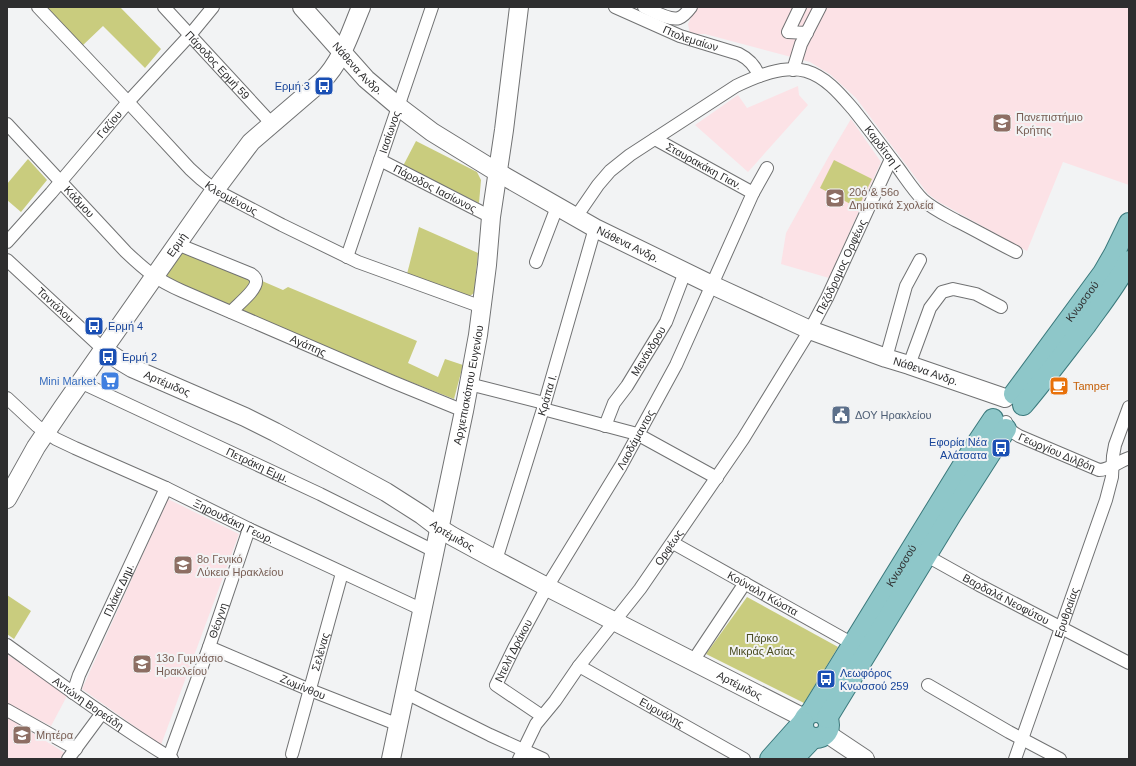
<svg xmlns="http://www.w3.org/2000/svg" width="1136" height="766" font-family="Helvetica,sans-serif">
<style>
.education{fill:#fce2e6}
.green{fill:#c9cc7e}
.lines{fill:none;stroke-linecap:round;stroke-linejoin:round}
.street-casing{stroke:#717273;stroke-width:14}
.secondary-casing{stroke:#717273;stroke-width:20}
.primary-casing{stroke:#3b797c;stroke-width:22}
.street{stroke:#fff;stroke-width:12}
.secondary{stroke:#fff;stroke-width:18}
.primary{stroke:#8ec7c9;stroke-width:20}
.labels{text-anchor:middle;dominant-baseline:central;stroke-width:4;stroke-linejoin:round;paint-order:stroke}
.street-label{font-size:11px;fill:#2e2e2f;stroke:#f2f3f4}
.transit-label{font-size:11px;fill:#164399;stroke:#f2f3f4;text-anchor:start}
.education-label{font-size:11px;fill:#785e54;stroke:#f2f3f4;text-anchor:start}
.shop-label{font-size:11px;fill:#366cbe;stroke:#f2f3f4;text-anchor:end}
.food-label{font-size:11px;fill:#c56008;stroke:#f2f3f4;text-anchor:start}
.service-label{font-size:11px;fill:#4e5e75;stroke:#f2f3f4;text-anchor:start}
.park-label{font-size:11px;fill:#4a4c22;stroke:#f2f3f4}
</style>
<rect width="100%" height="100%" fill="#f2f3f4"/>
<!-- education -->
<g class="education">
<polygon points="698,7 1129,7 1129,185 1063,162 1027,251 939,202 928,194 856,98 831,75 810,62 705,34 690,34 688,24 695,10"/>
<polygon points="798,86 799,95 808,105 748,172 695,125 738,95 747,108"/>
<polygon points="851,119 881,162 829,278 781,264 786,233 829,156"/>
<polygon points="168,499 239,534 161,745 82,689"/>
<polygon points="7,654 67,696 51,726 7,703"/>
<polygon points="7,717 65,753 60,759 7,759"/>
</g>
<!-- green -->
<g class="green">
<polygon points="46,7 120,7 161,49 145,68 103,26 82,46"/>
<polygon points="416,141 477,172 481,180 479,203 403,166"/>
<polygon points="28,159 47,180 21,212 7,200 7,184"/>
<polygon points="834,160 872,179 858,208 820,188"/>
<polygon points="419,227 478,253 474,293 470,296 407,274"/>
<polygon points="185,248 283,290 288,287 417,341 408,363 438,377 445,359 463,365 454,399 398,377 165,278"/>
<polygon points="7,595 31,611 14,639 7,634"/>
<polygon points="747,597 838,647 804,703 706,654"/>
</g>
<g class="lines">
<defs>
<g id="street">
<path id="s1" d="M38 7 128 102 190 169 201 179 215 190 282 225 358 262 482 307"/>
<path id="s2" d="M164 7 272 124"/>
<path id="s3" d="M615 7 680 36 739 54C749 59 755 65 759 76"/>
<path d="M644 7C653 11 670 21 679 18 684 16 688 11 691 7"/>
<polyline points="800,7 788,32 807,33"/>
<polyline points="793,70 801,44 820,7"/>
<path id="s4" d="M7 124 126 252C146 271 157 280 182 291L393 382 464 411"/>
<path id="s5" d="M655 139 753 193"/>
<path id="s6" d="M380 160 491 217"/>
<path id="s7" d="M576 217 598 185 610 171 630 155 736 86C757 76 783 65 806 71 826 77 840 94 853 109 869 129 884 149 899 169 907 180 914 191 923 200 933 209 946 215 957 221 977 231 996 242 1016 252"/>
<path id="s8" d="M7 242 51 193 128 102 190 35 213 7"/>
<path d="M177 244 251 274C254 276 256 278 256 281 257 290 237 305 231 312"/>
<path id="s9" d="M347 257 432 7"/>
<path id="s10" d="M7 260 103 349"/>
<polyline points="536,262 557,207"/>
<polyline points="886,358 906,286 920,260"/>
<polyline points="909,365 930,308 942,292 953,289 976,294 1001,307"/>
<path id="s11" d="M80 382 320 494 434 551"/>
<polyline points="469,384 544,403"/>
<path id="s12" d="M7 398 37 426 56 439 75 448 166 488 249 529 423 610"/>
<polyline points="543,409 637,434 717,478"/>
<path id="s13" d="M1006 422C1008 429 1012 432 1019 436L1099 470C1110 470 1119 461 1129 458"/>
<path id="s14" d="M605 426 614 403 627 386 666 322 685 272"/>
<path id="s15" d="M673 543 853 644"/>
<path id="s16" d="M927 556 979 585 1129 663"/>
<path id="s17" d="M496 560 543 409 595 228"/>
<path id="s18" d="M7 645C61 684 115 724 172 759"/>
<path id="s19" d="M209 647 310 690 399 725"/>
<polyline points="693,661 745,583"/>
<path id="s20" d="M579 666 744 759"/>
<polyline points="928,685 1009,732 1060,759"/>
<path id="s21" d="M73 693 79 675 166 488"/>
<polyline points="406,693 490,735 543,759"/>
<polyline points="7,710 76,749"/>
<path id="s22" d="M542 716 496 685 514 648 547 587 621 466 676 365 753 193 767 168"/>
<path id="s23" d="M292 754 342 573"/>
<path id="s24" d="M169 757 209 647 249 529"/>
<polyline points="68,759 102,713"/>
<path id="s25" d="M519 759 536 724 555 701 579 666 640 589 743 439 810 330 827 298 891 159"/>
<path id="s26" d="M1015 759 1106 500 1112 477 1113 456 1115 445 1129 407"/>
</g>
<g id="secondary">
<path id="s27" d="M302 7 366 79 399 107 432 132 497 172 595 228 712 285 810 330 886 358 909 365 1005 398"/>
<path id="s28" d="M103 349 122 362 132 368 245 417 275 432 386 492 422 515 439 528 452 536 496 560 547 587 804 718"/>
<path id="s29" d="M7 499 36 447 63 407 215 190 251 142 322 81C342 61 350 33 361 7"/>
<polyline points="826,733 865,759"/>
<path id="s30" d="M391 759 464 411 478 335 487 265 491 217 504 130 519 7"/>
</g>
<g id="primary">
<path id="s31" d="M1014 394 1103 273 1114 254 1129 223"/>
<path d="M1023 405C1045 379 1065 352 1086 325 1101 304 1117 284 1129 261"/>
<circle cx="816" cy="725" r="13"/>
<path id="s32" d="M811 712 971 452 993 419"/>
<polyline points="827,718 951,515 1006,429"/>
<polyline points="770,759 803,722"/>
<polyline points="793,759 813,738"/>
</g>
</defs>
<!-- street casing -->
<use href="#street" class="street-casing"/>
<!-- secondary casing -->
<use href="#secondary" class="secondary-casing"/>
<!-- primary casing -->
<use href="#primary" class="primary-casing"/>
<!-- street -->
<use href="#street" class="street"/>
<!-- secondary -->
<use href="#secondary" class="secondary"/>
<!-- primary -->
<use href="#primary" class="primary"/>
</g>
<!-- icons -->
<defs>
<symbol id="bus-square" viewBox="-11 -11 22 22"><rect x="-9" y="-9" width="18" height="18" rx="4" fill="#1a4fb4" stroke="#f2f3f4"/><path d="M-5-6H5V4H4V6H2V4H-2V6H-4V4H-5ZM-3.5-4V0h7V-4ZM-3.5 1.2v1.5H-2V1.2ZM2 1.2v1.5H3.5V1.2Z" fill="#fff"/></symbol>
<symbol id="university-square" viewBox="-11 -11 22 22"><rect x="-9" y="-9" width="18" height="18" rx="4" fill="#8d6e63" stroke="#f2f3f4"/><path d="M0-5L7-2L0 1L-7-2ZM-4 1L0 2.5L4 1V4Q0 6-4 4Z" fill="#fff"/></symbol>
<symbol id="school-square" viewBox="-11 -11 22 22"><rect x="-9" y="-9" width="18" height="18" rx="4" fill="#8d6e63" stroke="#f2f3f4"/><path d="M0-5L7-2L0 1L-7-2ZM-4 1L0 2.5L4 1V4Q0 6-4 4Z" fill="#fff"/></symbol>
<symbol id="supermarket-square" viewBox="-11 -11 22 22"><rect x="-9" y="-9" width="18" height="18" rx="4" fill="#3f7fe0" stroke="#f2f3f4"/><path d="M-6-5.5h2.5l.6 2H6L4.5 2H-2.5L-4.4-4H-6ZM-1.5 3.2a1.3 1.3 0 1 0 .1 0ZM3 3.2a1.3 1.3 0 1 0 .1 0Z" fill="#fff"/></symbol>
<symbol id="cafe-square" viewBox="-11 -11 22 22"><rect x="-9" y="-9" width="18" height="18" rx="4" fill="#e8710a" stroke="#f2f3f4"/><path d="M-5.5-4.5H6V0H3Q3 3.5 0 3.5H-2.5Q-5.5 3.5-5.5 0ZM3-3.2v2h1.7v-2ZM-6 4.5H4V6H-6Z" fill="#fff"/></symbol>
<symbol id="civic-square" viewBox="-11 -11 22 22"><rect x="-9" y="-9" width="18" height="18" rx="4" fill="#5c6f8a" stroke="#f2f3f4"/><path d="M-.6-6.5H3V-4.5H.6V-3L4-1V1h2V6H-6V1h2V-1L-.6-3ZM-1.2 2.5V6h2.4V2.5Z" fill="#fff"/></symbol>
</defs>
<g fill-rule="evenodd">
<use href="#bus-square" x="313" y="75" width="22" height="22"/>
<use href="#university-square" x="991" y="112" width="22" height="22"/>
<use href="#school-square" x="824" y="187" width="22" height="22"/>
<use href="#bus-square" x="83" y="315" width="22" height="22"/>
<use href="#bus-square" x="97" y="346" width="22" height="22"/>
<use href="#supermarket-square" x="99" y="370" width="22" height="22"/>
<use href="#cafe-square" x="1048" y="375" width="22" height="22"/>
<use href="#civic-square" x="830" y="404" width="22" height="22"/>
<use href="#bus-square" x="990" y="437" width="22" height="22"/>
<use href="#school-square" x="172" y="554" width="22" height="22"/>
<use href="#school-square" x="131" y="653" width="22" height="22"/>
<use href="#bus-square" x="815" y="668" width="22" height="22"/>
<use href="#school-square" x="11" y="724" width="22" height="22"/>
</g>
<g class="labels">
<!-- street labels -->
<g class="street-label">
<text stroke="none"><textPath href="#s3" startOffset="82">Πτολεμαίων</textPath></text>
<text stroke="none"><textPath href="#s2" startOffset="79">Πάροδος Ερμή 59</textPath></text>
<text stroke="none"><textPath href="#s27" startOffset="83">Νάθενα Ανδρ.</textPath></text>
<text stroke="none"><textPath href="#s8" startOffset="156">Γαζίου</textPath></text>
<text stroke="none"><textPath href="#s9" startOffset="132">Ιασίωνος</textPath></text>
<text stroke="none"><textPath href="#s7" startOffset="394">Καρδίτση Ι.</textPath></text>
<text stroke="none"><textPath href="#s5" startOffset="56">Σταυρακάκη Γιαν.</textPath></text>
<text stroke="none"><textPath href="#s6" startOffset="62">Πάροδος Ιασίωνος</textPath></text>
<text stroke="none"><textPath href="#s1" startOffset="273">Κλεομένους</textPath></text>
<text stroke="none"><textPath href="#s4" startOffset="106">Κάδμου</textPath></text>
<text stroke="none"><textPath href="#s27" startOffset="407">Νάθενα Ανδρ.</textPath></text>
<text stroke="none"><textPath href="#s29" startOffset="306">Ερμή</textPath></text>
<text stroke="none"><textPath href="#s25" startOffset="590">Πεζόδρομος Ορφέως</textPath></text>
<text stroke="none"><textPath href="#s31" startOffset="115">Κνωσσού</textPath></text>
<text stroke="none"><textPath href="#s10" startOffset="66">Ταντάλου</textPath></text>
<text stroke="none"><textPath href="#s4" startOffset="381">Αγάπης</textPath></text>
<text stroke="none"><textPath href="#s14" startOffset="87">Μενάνδρου</textPath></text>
<text stroke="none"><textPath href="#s27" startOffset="731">Νάθενα Ανδρ.</textPath></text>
<text stroke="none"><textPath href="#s28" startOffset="73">Αρτέμιδος</textPath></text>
<text stroke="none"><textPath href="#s30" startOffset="382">Αρχιεπισκόπου Ευγενίου</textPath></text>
<text stroke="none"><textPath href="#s17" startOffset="173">Κράπα Ι.</textPath></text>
<text stroke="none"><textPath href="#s22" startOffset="338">Λαοδάμαντος</textPath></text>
<text stroke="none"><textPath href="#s13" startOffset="61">Γεωργίου Διλβόη</textPath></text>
<text stroke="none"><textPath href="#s11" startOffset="196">Πετράκη Εμμ.</textPath></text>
<text stroke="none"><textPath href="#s12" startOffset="260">Ξηρουδάκη Γεωρ.</textPath></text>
<text stroke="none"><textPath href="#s28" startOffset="397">Αρτέμιδος</textPath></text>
<text stroke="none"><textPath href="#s25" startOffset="260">Ορφέως</textPath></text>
<text stroke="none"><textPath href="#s32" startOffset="172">Κνωσσού</textPath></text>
<text stroke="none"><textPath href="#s21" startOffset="113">Πλάκα Δημ.</textPath></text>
<text stroke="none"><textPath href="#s15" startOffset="103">Κούναλη Κώστα</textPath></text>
<text stroke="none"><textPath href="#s16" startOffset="90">Βαρδαλά Νεοφύτου</textPath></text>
<text stroke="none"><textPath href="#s26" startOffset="155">Ερυθραίας</textPath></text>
<text stroke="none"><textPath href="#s24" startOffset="145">Θέογνη</textPath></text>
<text stroke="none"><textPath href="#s22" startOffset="94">Ντελή Δράκου</textPath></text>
<text stroke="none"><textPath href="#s23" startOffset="106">Σελένας</textPath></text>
<text stroke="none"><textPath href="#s28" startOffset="721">Αρτέμιδος</textPath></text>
<text stroke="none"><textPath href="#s19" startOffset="102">Ζωμίνθου</textPath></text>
<text stroke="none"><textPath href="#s18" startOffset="100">Αντώνη Βορεάδη</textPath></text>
<text stroke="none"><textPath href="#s20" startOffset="95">Ευρυάλης</textPath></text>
</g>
<!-- transit labels -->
<g class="transit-label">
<text x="310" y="86" text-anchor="end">Ερμή 3</text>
<text x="108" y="326">Ερμή 4</text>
<text x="122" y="357">Ερμή 2</text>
<text x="987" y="442" text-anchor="end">Εφορία Νέα<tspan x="987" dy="13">Αλάτσατα</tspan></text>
<text x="840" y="673">Λεωφόρος<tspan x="840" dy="13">Κνωσσού 259</tspan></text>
</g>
<!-- education labels -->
<g class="education-label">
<text x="1016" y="117">Πανεπιστήμιο<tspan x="1016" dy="13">Κρήτης</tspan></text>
<text x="849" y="192">20ό &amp; 56ο<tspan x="849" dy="13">Δημοτικά Σχολεία</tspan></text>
<text x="197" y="559">8ο Γενικό<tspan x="197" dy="13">Λύκειο Ηρακλείου</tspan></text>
<text x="156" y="658">13o Γυμνάσιο<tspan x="156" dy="13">Ηρακλείου</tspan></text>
<text x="36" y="735">Μητέρα</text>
</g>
<!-- shop labels -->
<g class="shop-label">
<text x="96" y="381">Mini Market</text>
</g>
<!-- food labels -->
<g class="food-label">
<text x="1073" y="386">Tamper</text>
</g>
<!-- service labels -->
<g class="service-label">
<text x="855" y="415">ΔΟΥ Ηρακλείου</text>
</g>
<!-- park labels -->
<g class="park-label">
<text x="762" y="638">Πάρκο<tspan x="762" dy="13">Μικράς Ασίας</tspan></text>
</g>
</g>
<!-- border -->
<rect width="1136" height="766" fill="none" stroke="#2e2e2f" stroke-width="16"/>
</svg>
